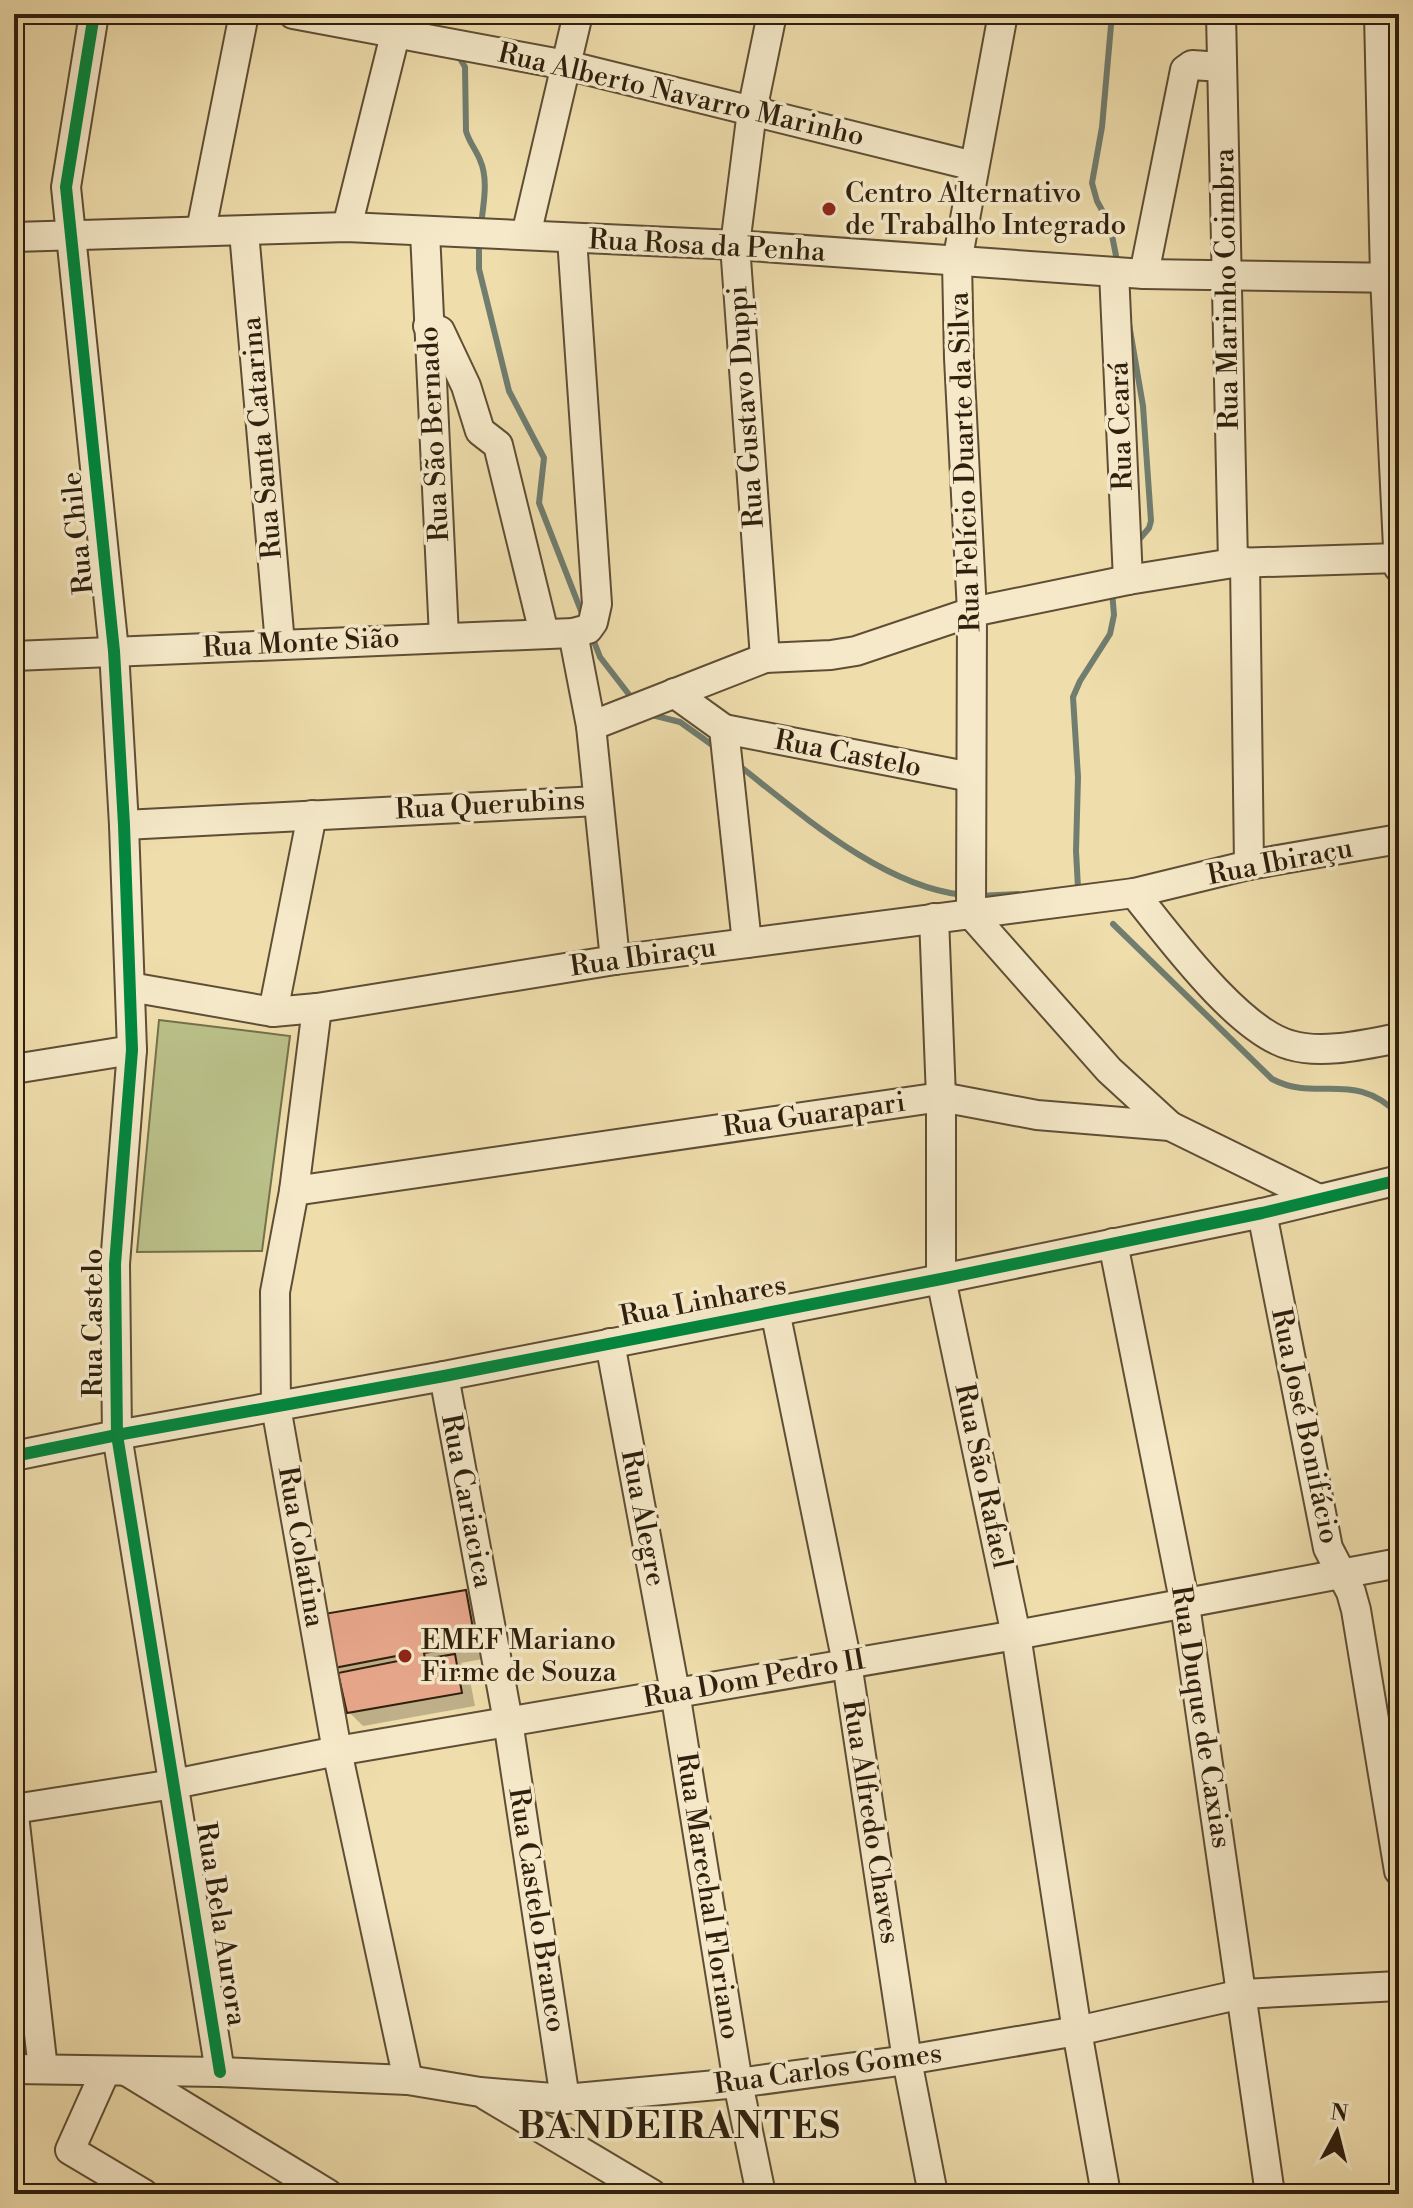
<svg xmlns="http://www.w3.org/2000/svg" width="1413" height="2208" font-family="'Libre Bodoni',serif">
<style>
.green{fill:#bac089;stroke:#74704b;stroke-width:2}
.shadow{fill:#0003}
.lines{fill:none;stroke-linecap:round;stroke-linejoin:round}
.stream{stroke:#707d6f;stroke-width:6}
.building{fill:#e8a78b;stroke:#2f1f0d;stroke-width:2}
.minor-casing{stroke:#5f4e35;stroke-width:32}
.minor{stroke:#f5e9c9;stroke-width:28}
.cycleway-casing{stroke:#f5e9c9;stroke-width:17}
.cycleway{stroke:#00873e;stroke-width:12}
.poi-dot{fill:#8f2418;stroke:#f5e9c9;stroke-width:3}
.labels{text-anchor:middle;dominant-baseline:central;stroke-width:7;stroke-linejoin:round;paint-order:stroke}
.street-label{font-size:28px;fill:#2f1f0d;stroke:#f5e9c9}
.poi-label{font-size:28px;fill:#2f1f0d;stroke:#f5e9c9;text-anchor:start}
.district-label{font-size:36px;font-weight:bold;letter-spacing:2px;fill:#2f1f0d;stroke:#f5e9c9}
</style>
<rect width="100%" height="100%" fill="#efddac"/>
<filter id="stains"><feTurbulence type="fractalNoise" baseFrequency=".0025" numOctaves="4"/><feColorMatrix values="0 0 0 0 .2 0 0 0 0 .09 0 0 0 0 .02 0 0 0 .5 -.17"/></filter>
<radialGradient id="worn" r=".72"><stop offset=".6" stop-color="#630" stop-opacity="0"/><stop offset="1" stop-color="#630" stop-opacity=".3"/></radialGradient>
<!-- green -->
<polygon class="green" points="159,1020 290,1036 262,1251 137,1252"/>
<!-- shadow -->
<polygon class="shadow" points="465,1592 479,1606 488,1658 461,1663 468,1670 475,1706 363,1726 349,1712 343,1674 336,1667"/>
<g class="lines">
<!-- stream -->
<g class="stream">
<polyline points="425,14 429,30"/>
<polyline points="1112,14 1102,127 1092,183 1097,201 1110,225 1118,266"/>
<path d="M458 55 465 67 466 131C469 142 476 150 480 160 489 180 483 205 481 226"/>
<polyline points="479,241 479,269 509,391 544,458 539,503 583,616"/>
<polyline points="1129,324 1143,406 1151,521 1149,528 1137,542"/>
<polyline points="591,634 600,657 634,701"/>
<polyline points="648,714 680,722 715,747"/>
<path d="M737 764C800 813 881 886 963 895"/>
<polyline points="1078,888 1076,851 1078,777 1073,697 1080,681 1110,634 1114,615 1112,591"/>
<polyline points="978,896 1018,894"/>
<path d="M1113 924 1272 1079C1317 1103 1355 1069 1399 1115"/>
</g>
</g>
<!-- building -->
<polygon class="building" points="466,1590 476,1645 424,1653 425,1659 455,1654 462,1693 347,1713 338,1673 408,1659 407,1654 334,1668 324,1614"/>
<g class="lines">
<defs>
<g id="minor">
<polyline points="94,14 66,187 114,651 124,825 132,1050 115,1264 117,1435 220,2072"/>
<polyline points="293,14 566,65 974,166"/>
<polyline points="1003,14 957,262 959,358 972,612 971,914 1109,1070 1170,1126"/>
<polyline points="1221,14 1233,563"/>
<polyline points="1379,14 1385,277 1399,568"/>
<polyline points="347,227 400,15"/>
<polyline points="201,230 244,14"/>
<polyline points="244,232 280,644"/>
<polyline points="425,232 444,637"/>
<polyline points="526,235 578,14"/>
<polyline points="14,237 347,227 735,245 1144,274 1399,278"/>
<polyline points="1114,272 1128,580"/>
<polyline points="1144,274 1185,70 1192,65 1222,67"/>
<polyline points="428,326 440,331 466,386 480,431 498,445 544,633"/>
<polyline points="1245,562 1249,865"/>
<polyline points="573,633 591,726 615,960"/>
<polyline points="14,656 573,633 588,629 593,622 597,604 572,238"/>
<polyline points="765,658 735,245 752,111 772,14"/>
<polyline points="674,693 724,729 747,943"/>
<polyline points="591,726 765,658 831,655 856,651 972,612 1128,580 1233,563 1399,558"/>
<polyline points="724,729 971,777"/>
<polyline points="124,825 598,801"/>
<path d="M1134 893C1168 935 1238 1031 1290 1045 1323 1055 1366 1044 1399 1038"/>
<polyline points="934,918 941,1097 941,1279 1016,1635 1077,2031 1106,2194"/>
<polyline points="130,987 273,1012 317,1008 615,960 1134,893 1249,865 1399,839"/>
<polyline points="317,1008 294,1191 275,1292 276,1407 337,1751 408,2080"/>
<polyline points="273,1012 312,815"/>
<polyline points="14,1069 132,1050"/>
<polyline points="294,1191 941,1097 1037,1115 1170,1126 1319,1199"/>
<polyline points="1262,1213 1328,1548 1351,1592 1356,1610 1399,1871"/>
<polyline points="1113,1243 1185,1605 1270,2194"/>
<polyline points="775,1311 847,1663 907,2060 933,2194"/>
<polyline points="610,1343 675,1692 738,2083 761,2194"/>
<polyline points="444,1376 508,1721 565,2099"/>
<polyline points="14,1456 117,1435 444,1376 941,1279 1262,1213 1399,1180"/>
<polyline points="14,1809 174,1784 337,1751 1016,1635 1399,1563"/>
<polyline points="14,1815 43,2069"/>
<polyline points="14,2069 220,2072 408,2080 480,2092 565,2099 738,2083 907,2060 1077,2031 1242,1994 1399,1986"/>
<polyline points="105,2072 70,2150 144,2194"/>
<polyline points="128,2072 328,2194"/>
<polyline points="487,2096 652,2194"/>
</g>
</defs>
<!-- minor casing -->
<use href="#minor" class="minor-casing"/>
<!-- minor -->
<use href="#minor" class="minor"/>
<defs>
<g id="cycleway">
<polyline points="94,14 66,187 114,651 124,825 132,1050 115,1264 117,1435 220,2072"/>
<polyline points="14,1456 117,1435 444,1376 941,1279 1262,1213 1399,1180"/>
</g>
</defs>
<!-- cycleway casing -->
<use href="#cycleway" class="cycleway-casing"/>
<!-- cycleway -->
<use href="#cycleway" class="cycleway"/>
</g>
<!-- markers -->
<g class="poi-dot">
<circle cx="829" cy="209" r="8"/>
<circle cx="405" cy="1656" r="8"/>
</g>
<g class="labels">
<!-- street labels -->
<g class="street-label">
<text transform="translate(681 95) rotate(13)">Rua Alberto Navarro Marinho</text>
<text transform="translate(707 246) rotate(3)">Rua Rosa da Penha</text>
<text transform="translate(1227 289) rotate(-91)">Rua Marinho Coimbra</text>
<text transform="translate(746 407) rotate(-94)">Rua Gustavo Duppi</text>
<text transform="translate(1121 426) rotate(-92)">Rua Ceará</text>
<text transform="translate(434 434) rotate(-93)">Rua São Bernado</text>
<text transform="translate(262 438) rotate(-95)">Rua Santa Catarina</text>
<text transform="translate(965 462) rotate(-92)">Rua Felício Duarte da Silva</text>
<text transform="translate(78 533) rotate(-96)">Rua Chile</text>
<text transform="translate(301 643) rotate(-3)">Rua Monte Sião</text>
<text transform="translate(848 754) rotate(11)">Rua Castelo</text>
<text transform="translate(490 805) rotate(-3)">Rua Querubins</text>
<text transform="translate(1280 862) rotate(-11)">Rua Ibiraçu</text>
<text transform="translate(643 957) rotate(-8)">Rua Ibiraçu</text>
<text transform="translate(814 1115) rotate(-8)">Rua Guarapari</text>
<text transform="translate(703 1301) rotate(-11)">Rua Linhares</text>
<text transform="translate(93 1323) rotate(-90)">Rua Castelo</text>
<text transform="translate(1305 1426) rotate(78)">Rua José Bonifácio</text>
<text transform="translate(983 1476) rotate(78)">Rua São Rafael</text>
<text transform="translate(467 1501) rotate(79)">Rua Cariacica</text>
<text transform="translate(643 1518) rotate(79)">Rua Alegre</text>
<text transform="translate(301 1547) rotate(80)">Rua Colatina</text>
<text transform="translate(754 1679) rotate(-10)">Rua Dom Pedro II</text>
<text transform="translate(1201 1717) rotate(81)">Rua Duque de Caxias</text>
<text transform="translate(871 1822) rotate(81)">Rua Alfredo Chaves</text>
<text transform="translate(708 1896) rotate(81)">Rua Marechal Floriano</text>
<text transform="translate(537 1910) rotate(81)">Rua Castelo Branco</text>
<text transform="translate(221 1924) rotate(81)">Rua Bela Aurora</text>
<text transform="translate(828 2069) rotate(-8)">Rua Carlos Gomes</text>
</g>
<!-- poi labels -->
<g class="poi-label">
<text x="845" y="193">Centro Alternativo<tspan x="845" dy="32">de Trabalho Integrado</tspan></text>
<text x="421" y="1640">EMEF Mariano<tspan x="421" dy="32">Firme de Souza</tspan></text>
</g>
<!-- district labels -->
<g class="district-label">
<text x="680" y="2127">BANDEIRANTES</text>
</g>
</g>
<!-- margin -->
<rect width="1413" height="2208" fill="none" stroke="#efddac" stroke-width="48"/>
<rect x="16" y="16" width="1381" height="2176" fill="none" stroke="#2f1f0d" stroke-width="4"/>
<rect x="24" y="24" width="1365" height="2160" fill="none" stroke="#2f1f0d" stroke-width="2"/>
<!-- north arrow -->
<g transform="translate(1337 2132) rotate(7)" stroke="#f5e9c9" stroke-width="6" paint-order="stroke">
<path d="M0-6L14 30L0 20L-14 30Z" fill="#2f1f0d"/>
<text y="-12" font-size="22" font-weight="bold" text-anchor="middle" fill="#2f1f0d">N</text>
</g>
<rect width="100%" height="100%" filter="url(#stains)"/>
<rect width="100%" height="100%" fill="url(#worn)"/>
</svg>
